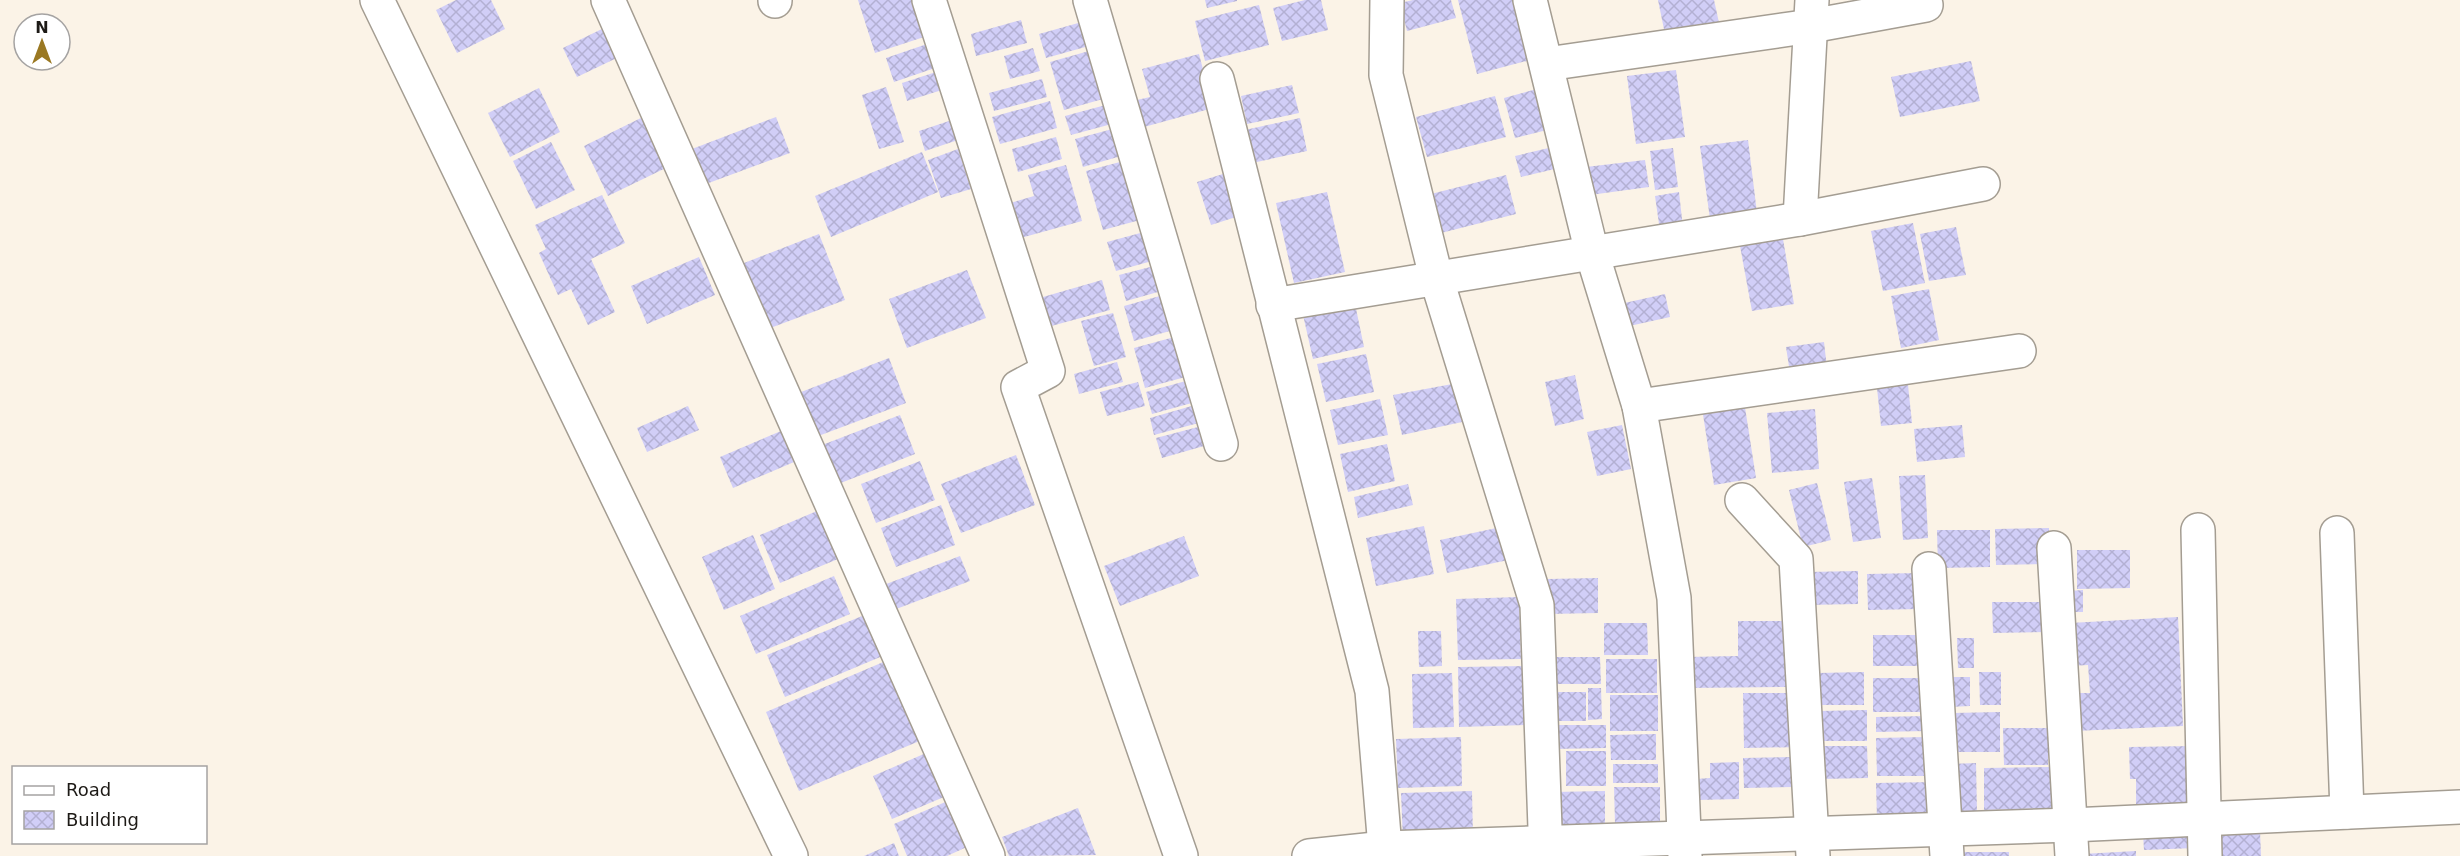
<svg xmlns="http://www.w3.org/2000/svg" width="2460" height="856" font-family="'DejaVu Sans',sans-serif">
<style>
.building{fill:url(#building-cross-hatch)}
.lines{fill:none;stroke-linecap:round;stroke-linejoin:round}
.minor-casing{stroke:#a49d92;stroke-width:36}
.minor{stroke:#fff;stroke-width:33}
</style>
<defs>
<pattern id="building-cross-hatch" width="8" height="8" patternUnits="userSpaceOnUse" patternTransform="scale(1.5)"><rect width="8" height="8" fill="#d1cef7"/><path d="M0 0l8 8M0 8l8-8" fill="none" stroke="#b3b0d3"/></pattern>
</defs>
<rect width="100%" height="100%" fill="#fbf3e7"/>
<!-- building -->
<g class="building">
<polygon points="456,0 491,0 505,29 457,53 436,10"/>
<polygon points="858,0 912,0 924,37 875,53"/>
<polygon points="1205,0 1237,0 1237,1 1207,8"/>
<polygon points="1305,0 1321,0 1328,30 1282,41 1273,8"/>
<polygon points="1413,0 1451,0 1456,18 1407,31 1400,3"/>
<polygon points="1458,0 1519,0 1534,59 1477,74"/>
<polygon points="1658,0 1714,0 1721,32 1667,44"/>
<polygon points="1259,5 1269,45 1205,61 1195,21"/>
<polygon points="1021,20 1027,43 976,56 971,34"/>
<polygon points="1089,20 1096,44 1046,58 1039,34"/>
<polygon points="608,26 623,55 577,77 563,48"/>
<polygon points="927,44 935,68 894,82 886,58"/>
<polygon points="1033,48 1040,71 1010,79 1004,56"/>
<polygon points="1096,49 1110,97 1064,110 1050,62"/>
<polygon points="1199,54 1213,108 1144,127 1137,100 1150,97 1142,69"/>
<polygon points="1971,61 1980,101 1900,117 1891,77"/>
<polygon points="1676,70 1685,137 1636,144 1627,76"/>
<polygon points="936,72 942,90 907,101 902,83"/>
<polygon points="1042,79 1047,97 994,111 989,93"/>
<polygon points="1292,85 1299,113 1247,124 1241,96"/>
<polygon points="886,87 904,142 879,149 862,95"/>
<polygon points="1544,87 1555,128 1515,138 1504,98"/>
<polygon points="539,88 560,132 510,157 488,113"/>
<polygon points="1495,96 1506,137 1427,157 1416,117"/>
<polygon points="1050,101 1057,128 1000,144 992,117"/>
<polygon points="1113,103 1119,122 1071,135 1065,116"/>
<polygon points="649,114 674,164 608,196 584,146"/>
<polygon points="776,117 790,153 706,184 692,149"/>
<polygon points="1300,118 1307,151 1252,163 1245,130"/>
<polygon points="955,119 961,139 925,151 919,131"/>
<polygon points="1120,127 1128,154 1083,167 1075,139"/>
<polygon points="1056,137 1062,159 1018,172 1012,149"/>
<polygon points="1748,140 1757,213 1710,219 1700,146"/>
<polygon points="551,142 575,190 536,209 513,161"/>
<polygon points="1553,147 1559,168 1521,177 1515,156"/>
<polygon points="1673,148 1678,187 1655,190 1650,151"/>
<polygon points="958,149 971,189 941,198 928,160"/>
<polygon points="922,152 938,192 831,237 815,196"/>
<polygon points="1135,158 1151,217 1103,230 1086,171"/>
<polygon points="1645,160 1649,187 1590,195 1586,167"/>
<polygon points="1066,165 1082,221 1017,239 1007,204 1034,196 1028,175"/>
<polygon points="1223,174 1236,217 1211,225 1197,182"/>
<polygon points="1506,175 1516,214 1437,234 1427,195"/>
<polygon points="1327,192 1345,272 1294,283 1276,203"/>
<polygon points="1679,192 1683,228 1660,231 1655,196"/>
<polygon points="602,195 625,243 591,259 615,312 588,325 571,289 558,295 539,253 546,249 535,225"/>
<polygon points="1913,223 1925,283 1883,291 1871,231"/>
<polygon points="1956,227 1966,275 1929,281 1920,234"/>
<polygon points="1144,232 1152,261 1116,271 1107,242"/>
<polygon points="819,234 845,300 765,330 739,265"/>
<polygon points="1783,239 1794,304 1752,311 1740,246"/>
<polygon points="699,257 715,295 647,324 631,286"/>
<polygon points="1158,265 1165,290 1126,301 1119,275"/>
<polygon points="967,270 986,318 907,348 889,299"/>
<polygon points="1102,280 1110,310 1044,328 1036,299"/>
<polygon points="1929,289 1939,340 1901,348 1891,296"/>
<polygon points="1167,294 1177,329 1134,341 1124,306"/>
<polygon points="1665,294 1670,317 1625,327 1620,304"/>
<polygon points="1355,304 1364,347 1313,359 1303,315"/>
<polygon points="1113,313 1126,357 1094,366 1081,321"/>
<polygon points="1178,336 1189,376 1145,388 1134,348"/>
<polygon points="1824,342 1827,368 1790,373 1786,347"/>
<polygon points="1366,354 1374,392 1326,402 1317,364"/>
<polygon points="889,358 906,403 813,438 796,394"/>
<polygon points="1117,362 1123,382 1079,394 1074,374"/>
<polygon points="1575,375 1584,419 1555,426 1545,382"/>
<polygon points="1193,379 1199,401 1152,414 1146,392"/>
<polygon points="1138,382 1145,406 1107,416 1100,392"/>
<polygon points="1463,382 1476,419 1402,435 1393,395"/>
<polygon points="1908,385 1912,423 1881,426 1877,388"/>
<polygon points="1380,399 1388,435 1338,445 1330,410"/>
<polygon points="1744,401 1756,478 1714,485 1702,408"/>
<polygon points="1202,403 1206,421 1154,435 1150,418"/>
<polygon points="688,406 699,430 647,452 637,428"/>
<polygon points="1815,409 1819,469 1772,473 1767,413"/>
<polygon points="900,415 915,454 833,486 817,447"/>
<polygon points="1622,425 1631,469 1597,476 1587,432"/>
<polygon points="1962,425 1965,457 1917,462 1914,429"/>
<polygon points="1198,427 1204,446 1162,458 1156,438"/>
<polygon points="781,431 794,462 733,488 720,457"/>
<polygon points="1387,444 1395,481 1348,492 1340,454"/>
<polygon points="1016,455 1035,505 961,533 941,484"/>
<polygon points="920,461 935,500 876,523 861,484"/>
<polygon points="1925,475 1928,538 1903,540 1899,476"/>
<polygon points="1872,478 1881,538 1853,542 1844,482"/>
<polygon points="1817,483 1831,540 1803,547 1789,490"/>
<polygon points="1408,484 1413,505 1358,518 1354,497"/>
<polygon points="941,505 955,545 896,567 881,528"/>
<polygon points="817,511 838,559 780,583 760,535"/>
<polygon points="1424,526 1434,574 1376,586 1366,538"/>
<polygon points="1506,526 1513,559 1447,573 1440,540"/>
<polygon points="2049,528 2049,564 1996,565 1995,529"/>
<polygon points="1937,530 1990,530 1990,567 1938,568"/>
<polygon points="753,535 775,589 724,610 702,557"/>
<polygon points="1184,536 1199,576 1120,606 1104,566"/>
<polygon points="2077,550 2130,550 2130,588 2077,589"/>
<polygon points="960,556 970,581 891,611 881,586"/>
<polygon points="1858,571 1858,604 1807,605 1807,572"/>
<polygon points="1919,573 1920,609 1868,610 1867,574"/>
<polygon points="834,576 850,614 756,654 740,616"/>
<polygon points="1598,578 1598,613 1548,614 1548,579"/>
<polygon points="2083,590 2083,612 2070,612 2070,591"/>
<polygon points="1519,597 1521,659 1458,660 1456,599"/>
<polygon points="1992,602 2046,602 2046,632 1993,633"/>
<polygon points="867,614 885,655 785,697 767,655"/>
<polygon points="2178,617 2183,726 2075,731 2073,693 2090,693 2088,665 2071,666 2070,623"/>
<polygon points="1738,621 1786,621 1786,687 1688,688 1687,657 1738,656"/>
<polygon points="1604,623 1647,623 1648,655 1604,655"/>
<polygon points="1418,631 1441,631 1442,666 1419,667"/>
<polygon points="1873,635 1919,635 1920,666 1873,666"/>
<polygon points="1957,638 1974,638 1974,668 1958,668"/>
<polygon points="1551,657 1600,657 1601,684 1551,684"/>
<rect x="1606" y="659" width="51" height="34"/>
<polygon points="888,660 922,740 799,791 766,712"/>
<polygon points="1528,666 1530,725 1459,727 1458,667"/>
<polygon points="1864,672 1864,705 1818,705 1818,673"/>
<polygon points="1979,672 2001,672 2001,705 1980,705"/>
<polygon points="1452,673 1454,727 1413,728 1412,674"/>
<polygon points="1950,677 1970,677 1970,706 1950,707"/>
<rect x="1873" y="678" width="56" height="34"/>
<polygon points="1588,688 1601,688 1602,719 1588,720"/>
<rect x="1550" y="692" width="36" height="29"/>
<polygon points="1743,693 1800,693 1800,747 1744,748"/>
<rect x="1610" y="695" width="48" height="36"/>
<polygon points="1867,710 1867,741 1821,741 1820,711"/>
<polygon points="2000,712 2000,752 1953,752 1953,713"/>
<polygon points="1928,716 1928,731 1876,732 1876,717"/>
<polygon points="1553,725 1606,725 1606,748 1553,749"/>
<polygon points="2003,728 2048,728 2048,765 2004,765"/>
<polygon points="1656,734 1656,760 1611,760 1610,735"/>
<polygon points="1461,737 1462,786 1398,788 1396,739"/>
<polygon points="1926,737 1926,776 1877,776 1876,738"/>
<polygon points="1821,746 1867,746 1868,778 1821,779"/>
<polygon points="2194,746 2195,807 2136,808 2136,779 2130,779 2129,747"/>
<polygon points="933,750 951,794 892,819 873,776"/>
<rect x="1566" y="751" width="40" height="35"/>
<polygon points="1793,757 1793,787 1744,788 1743,758"/>
<polygon points="1739,762 1739,799 1698,800 1697,779 1710,778 1710,763"/>
<polygon points="1976,763 1977,812 1951,812 1950,764"/>
<rect x="1613" y="764" width="45" height="19"/>
<polygon points="2055,767 2055,808 1984,810 1984,768"/>
<polygon points="1935,782 1935,818 1877,819 1876,783"/>
<polygon points="1614,787 1660,787 1660,824 1615,824"/>
<polygon points="1472,791 1473,838 1403,840 1401,793"/>
<polygon points="1605,791 1605,831 1553,832 1553,792"/>
<polygon points="950,800 969,846 947,856 907,856 894,824"/>
<polygon points="1078,808 1096,855 1009,856 1002,837"/>
<polygon points="2260,831 2261,856 2215,856 2214,833"/>
<polygon points="2194,832 2195,848 2144,850 2143,834"/>
<polygon points="894,843 899,856 864,856"/>
<polygon points="2136,851 2136,856 2082,856 2082,854"/>
<rect x="1956" y="852" width="53" height="4"/>
</g>
<g class="lines">
<defs>
<g id="minor">
<polyline points="377,0 791,856"/>
<polyline points="608,0 988,856"/>
<polyline points="775,0 775,1"/>
<polyline points="929,0 1048,371 1018,387 1181,856"/>
<polyline points="1090,0 1221,444"/>
<polyline points="1387,0 1386,75 1436,277 1537,605 1546,856"/>
<polyline points="1530,0 1592,253 1639,406 1674,598 1685,856"/>
<polyline points="1547,64 1811,26 1926,5"/>
<polyline points="1217,79 1372,691 1385,848"/>
<polyline points="1800,219 1812,0"/>
<polyline points="1273,305 1800,219 1983,184"/>
<polyline points="1639,406 2019,351"/>
<polyline points="1742,500 1796,559 1813,856"/>
<polyline points="2198,530 2205,856"/>
<polyline points="2337,533 2347,812"/>
<polyline points="2054,548 2072,856"/>
<polyline points="1929,569 1947,856"/>
<polyline points="1309,856 1385,848 2071,825 2460,807"/>
</g>
</defs>
<!-- minor casing -->
<use href="#minor" class="minor-casing"/>
<!-- minor -->
<use href="#minor" class="minor"/>
</g>
<!-- legend -->
<rect x="12" y="766" width="195" height="78" fill="#ffffff" stroke="#a5a3a2" stroke-width="1.5"/>
<rect x="24" y="786" width="30" height="9" fill="#ffffff" stroke="#a5a3a2" stroke-width="1.5"/>
<text x="66" y="796" font-size="18" fill="#1d1a16">Road</text>
<rect x="24" y="811" width="30" height="18" fill="url(#building-cross-hatch)" stroke="#a5a3a2" stroke-width="1.5"/>
<text x="66" y="826" font-size="18" fill="#1d1a16">Building</text>
<!-- north arrow -->
<g transform="translate(42 42)"><circle r="28" fill="#ffffff" stroke="#a5a3a2" stroke-width="1.5"/>
<path d="M0-4.5L10 22L0 15L-10 22Z" fill="#9a7822"/>
<text y="-9" font-size="16" font-weight="bold" text-anchor="middle" fill="#1d1a16">N</text>
</g>
</svg>
